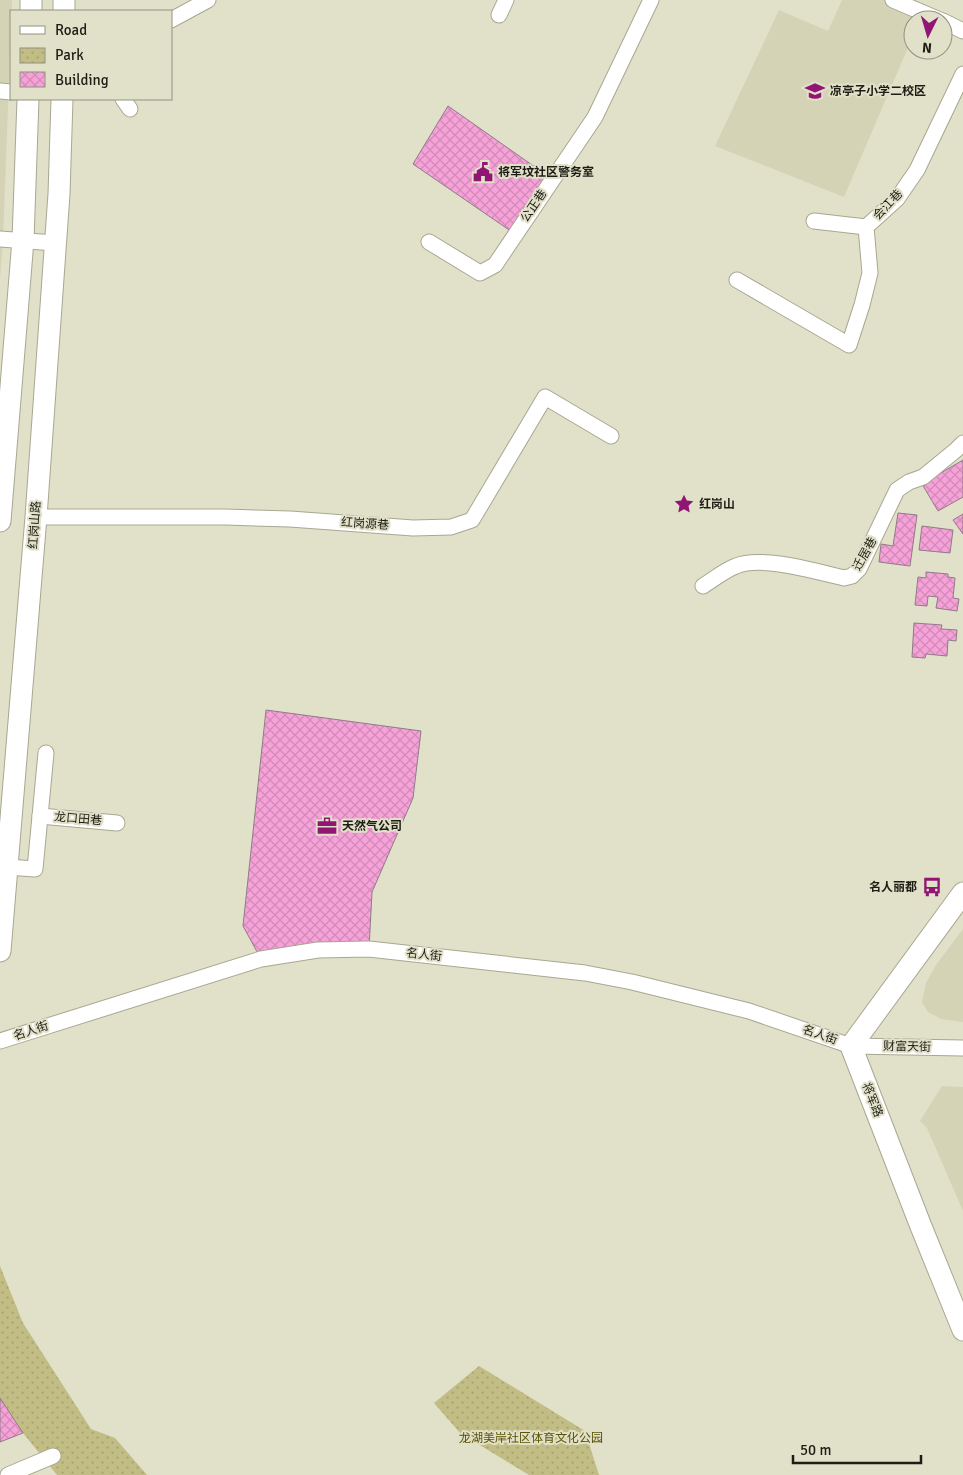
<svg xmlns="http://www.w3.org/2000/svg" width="963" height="1475" font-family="Signika,'Noto Sans SC',sans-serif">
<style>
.built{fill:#d5d3b6}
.park{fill:url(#park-dots)}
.building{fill:url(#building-cross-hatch);stroke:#8f7b87}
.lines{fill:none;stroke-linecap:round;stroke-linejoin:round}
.street-casing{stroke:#a9a792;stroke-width:17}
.secondary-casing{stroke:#a9a792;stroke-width:23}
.street{stroke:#fff;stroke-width:15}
.secondary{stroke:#fff;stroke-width:21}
.labels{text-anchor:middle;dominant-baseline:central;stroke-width:4;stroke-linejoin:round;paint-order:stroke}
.poi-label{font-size:12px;font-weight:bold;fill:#1e1d15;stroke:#e1e0c9;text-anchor:start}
.street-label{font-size:12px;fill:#1e1d15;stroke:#e1e0c9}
.park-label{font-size:12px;fill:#5a5304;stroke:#e1e0c9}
</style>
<defs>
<pattern id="park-dots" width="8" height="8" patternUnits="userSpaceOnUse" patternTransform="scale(1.25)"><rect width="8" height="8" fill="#c2bd85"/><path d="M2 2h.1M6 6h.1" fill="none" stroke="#a6a272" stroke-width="1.8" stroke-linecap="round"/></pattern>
<pattern id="building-cross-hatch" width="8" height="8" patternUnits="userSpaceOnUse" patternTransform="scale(1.25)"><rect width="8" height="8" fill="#f6a2d9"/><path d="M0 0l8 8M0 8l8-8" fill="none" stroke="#d28bb9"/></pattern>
</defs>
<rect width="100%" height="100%" fill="#e1e0c9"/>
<!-- built -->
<g class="built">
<polygon points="0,0 12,0 3,239 0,280"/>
<polygon points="842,0 893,0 923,13 920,20 913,20 913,36 844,197 715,146 779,10 828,31"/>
<polygon points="963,929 963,1022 941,1019 928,1012 922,1002 926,983 936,965"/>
<polygon points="942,1086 963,1087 963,1211 927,1128 920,1121"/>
</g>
<!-- park -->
<g class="park">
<polygon points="0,1266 23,1323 91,1429 115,1438 147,1475 57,1475 23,1433 0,1398"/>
<polygon points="479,1366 585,1431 599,1475 529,1475 460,1433 434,1403"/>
</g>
<!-- building -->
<g class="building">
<polygon points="448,106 552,179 515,234 413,164"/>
<polygon points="963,460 963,497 938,511 922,484"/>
<polygon points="898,513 917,515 910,566 879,562 881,544 893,546"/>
<polygon points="963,514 963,534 953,520"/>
<polygon points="922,526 953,530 950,553 919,550"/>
<polygon points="926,572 948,574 948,577 955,578 953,598 959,599 957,611 936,608 938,597 928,596 927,606 915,605 918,577 926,578"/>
<polygon points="914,623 942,625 941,629 957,630 956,641 948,640 947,656 926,654 925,658 912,657"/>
<polygon points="266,710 421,731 413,798 372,892 369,949 261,959 243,926"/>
<polygon points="0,1398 23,1433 0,1442"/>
</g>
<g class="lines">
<defs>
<g id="street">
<polyline points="893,0 940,20"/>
<polyline points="499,15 506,0"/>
<polyline points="171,20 208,0"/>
<polyline points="943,21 963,31"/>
<polyline points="0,91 11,92"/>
<polyline points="123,99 130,109"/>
<polyline points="814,221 866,227"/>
<polyline points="0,239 55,243"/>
<polyline points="429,242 480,273 495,265 595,117 651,0"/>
<polyline points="737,280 849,345 862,305 870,273 866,227 897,199 917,170 963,74"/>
<polyline points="36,517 225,517 290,519 413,528 451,527 472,520 545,397 611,436"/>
<path d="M703 586C714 579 725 570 736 566 762 555 817 572 844 578L852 576 859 569 897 490 909 482 923 477 956 450 963 443"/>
<polyline points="40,816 117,823"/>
<polyline points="7,867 35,869 46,753"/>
<polyline points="0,1041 261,959 318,950 369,949 585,973 632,982 749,1011 851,1046 963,1048"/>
<polyline points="8,1475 53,1456"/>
</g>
<g id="secondary">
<polyline points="31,11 31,0"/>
<polyline points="64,11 64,0"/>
<polyline points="0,521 23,240 28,99"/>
<polyline points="963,893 851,1046 920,1224 963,1330"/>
<polyline points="0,951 36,517 59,194 62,99"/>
</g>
</defs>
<!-- street casing -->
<use href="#street" class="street-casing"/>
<!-- secondary casing -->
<use href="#secondary" class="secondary-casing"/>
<!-- street -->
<use href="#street" class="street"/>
<!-- secondary -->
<use href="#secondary" class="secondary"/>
</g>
<!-- icons -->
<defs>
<symbol id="school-bare" viewBox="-9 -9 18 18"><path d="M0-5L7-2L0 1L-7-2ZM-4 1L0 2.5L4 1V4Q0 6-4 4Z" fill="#911673" stroke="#e1e0c9" stroke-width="2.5" paint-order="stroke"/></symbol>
<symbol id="civic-bare" viewBox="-9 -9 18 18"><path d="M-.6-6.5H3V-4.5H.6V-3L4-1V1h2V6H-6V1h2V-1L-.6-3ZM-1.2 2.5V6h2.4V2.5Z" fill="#911673" stroke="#e1e0c9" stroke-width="2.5" paint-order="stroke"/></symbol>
<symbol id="sight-bare" viewBox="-9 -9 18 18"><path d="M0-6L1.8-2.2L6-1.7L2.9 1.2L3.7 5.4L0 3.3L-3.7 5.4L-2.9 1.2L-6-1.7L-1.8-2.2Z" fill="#911673" stroke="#e1e0c9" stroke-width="2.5" paint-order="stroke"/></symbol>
<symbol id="office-bare" viewBox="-9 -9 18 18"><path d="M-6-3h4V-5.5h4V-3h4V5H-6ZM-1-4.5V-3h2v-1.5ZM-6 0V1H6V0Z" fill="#911673" stroke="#e1e0c9" stroke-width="2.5" paint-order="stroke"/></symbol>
<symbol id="bus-bare" viewBox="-9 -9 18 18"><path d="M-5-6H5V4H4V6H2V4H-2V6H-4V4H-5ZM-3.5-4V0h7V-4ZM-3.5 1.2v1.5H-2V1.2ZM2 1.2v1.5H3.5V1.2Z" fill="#911673" stroke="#e1e0c9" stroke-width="2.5" paint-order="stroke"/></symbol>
</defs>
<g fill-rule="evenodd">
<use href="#school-bare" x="801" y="77" width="28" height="28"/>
<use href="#civic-bare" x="469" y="158" width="28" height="28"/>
<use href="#sight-bare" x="670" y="490" width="28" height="28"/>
<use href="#office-bare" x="313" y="812" width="28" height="28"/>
<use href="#bus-bare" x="918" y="873" width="28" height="28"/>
</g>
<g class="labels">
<!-- poi labels -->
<g class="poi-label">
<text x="830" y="91">凉亭子小学二校区</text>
<text x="498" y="172">将军坟社区警务室</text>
<text x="699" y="504">红岗山</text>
<text x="342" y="826">天然气公司</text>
<text x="917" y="887" text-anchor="end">名人丽都</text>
</g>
<!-- street labels -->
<g class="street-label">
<text transform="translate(888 205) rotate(-46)">会江巷</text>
<text transform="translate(534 206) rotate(-56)">公正巷</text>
<text transform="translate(365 524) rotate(4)">红岗源巷</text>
<text transform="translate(35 525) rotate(-86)">红岗山路</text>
<text transform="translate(865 554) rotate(-61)">迁居巷</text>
<text transform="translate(78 819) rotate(5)">龙口田巷</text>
<text transform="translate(424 955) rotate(6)">名人街</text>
<text transform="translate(31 1031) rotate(-18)">名人街</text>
<text transform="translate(820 1035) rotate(19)">名人街</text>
<text transform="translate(907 1047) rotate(1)">财富天街</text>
<text transform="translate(872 1100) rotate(69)">将军路</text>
</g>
<!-- park labels -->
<g class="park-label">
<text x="531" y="1438">龙湖美岸社区体育文化公园</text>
</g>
</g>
<!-- legend -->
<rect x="10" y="10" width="162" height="90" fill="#e1e0c9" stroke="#939281"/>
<rect x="20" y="26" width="25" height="8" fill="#ffffff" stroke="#939281"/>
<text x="55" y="35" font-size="15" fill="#1e1d15">Road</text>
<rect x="20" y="48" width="25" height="15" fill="url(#park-dots)" stroke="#939281"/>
<text x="55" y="60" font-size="15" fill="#1e1d15">Park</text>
<rect x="20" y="72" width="25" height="15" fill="url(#building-cross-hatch)" stroke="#939281"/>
<text x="55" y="85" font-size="15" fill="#1e1d15">Building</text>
<!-- north arrow -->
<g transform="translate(928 35) rotate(185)"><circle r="24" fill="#e1e0c9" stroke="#939281"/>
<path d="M0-4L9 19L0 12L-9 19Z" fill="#911673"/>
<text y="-8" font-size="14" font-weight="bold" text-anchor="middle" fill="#1e1d15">N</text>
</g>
<!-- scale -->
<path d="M793 1455v8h128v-8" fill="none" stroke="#1e1d15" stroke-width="2.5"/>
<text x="800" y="1455" font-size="15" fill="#1e1d15" stroke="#e1e0c9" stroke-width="4" paint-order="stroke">50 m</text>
</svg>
